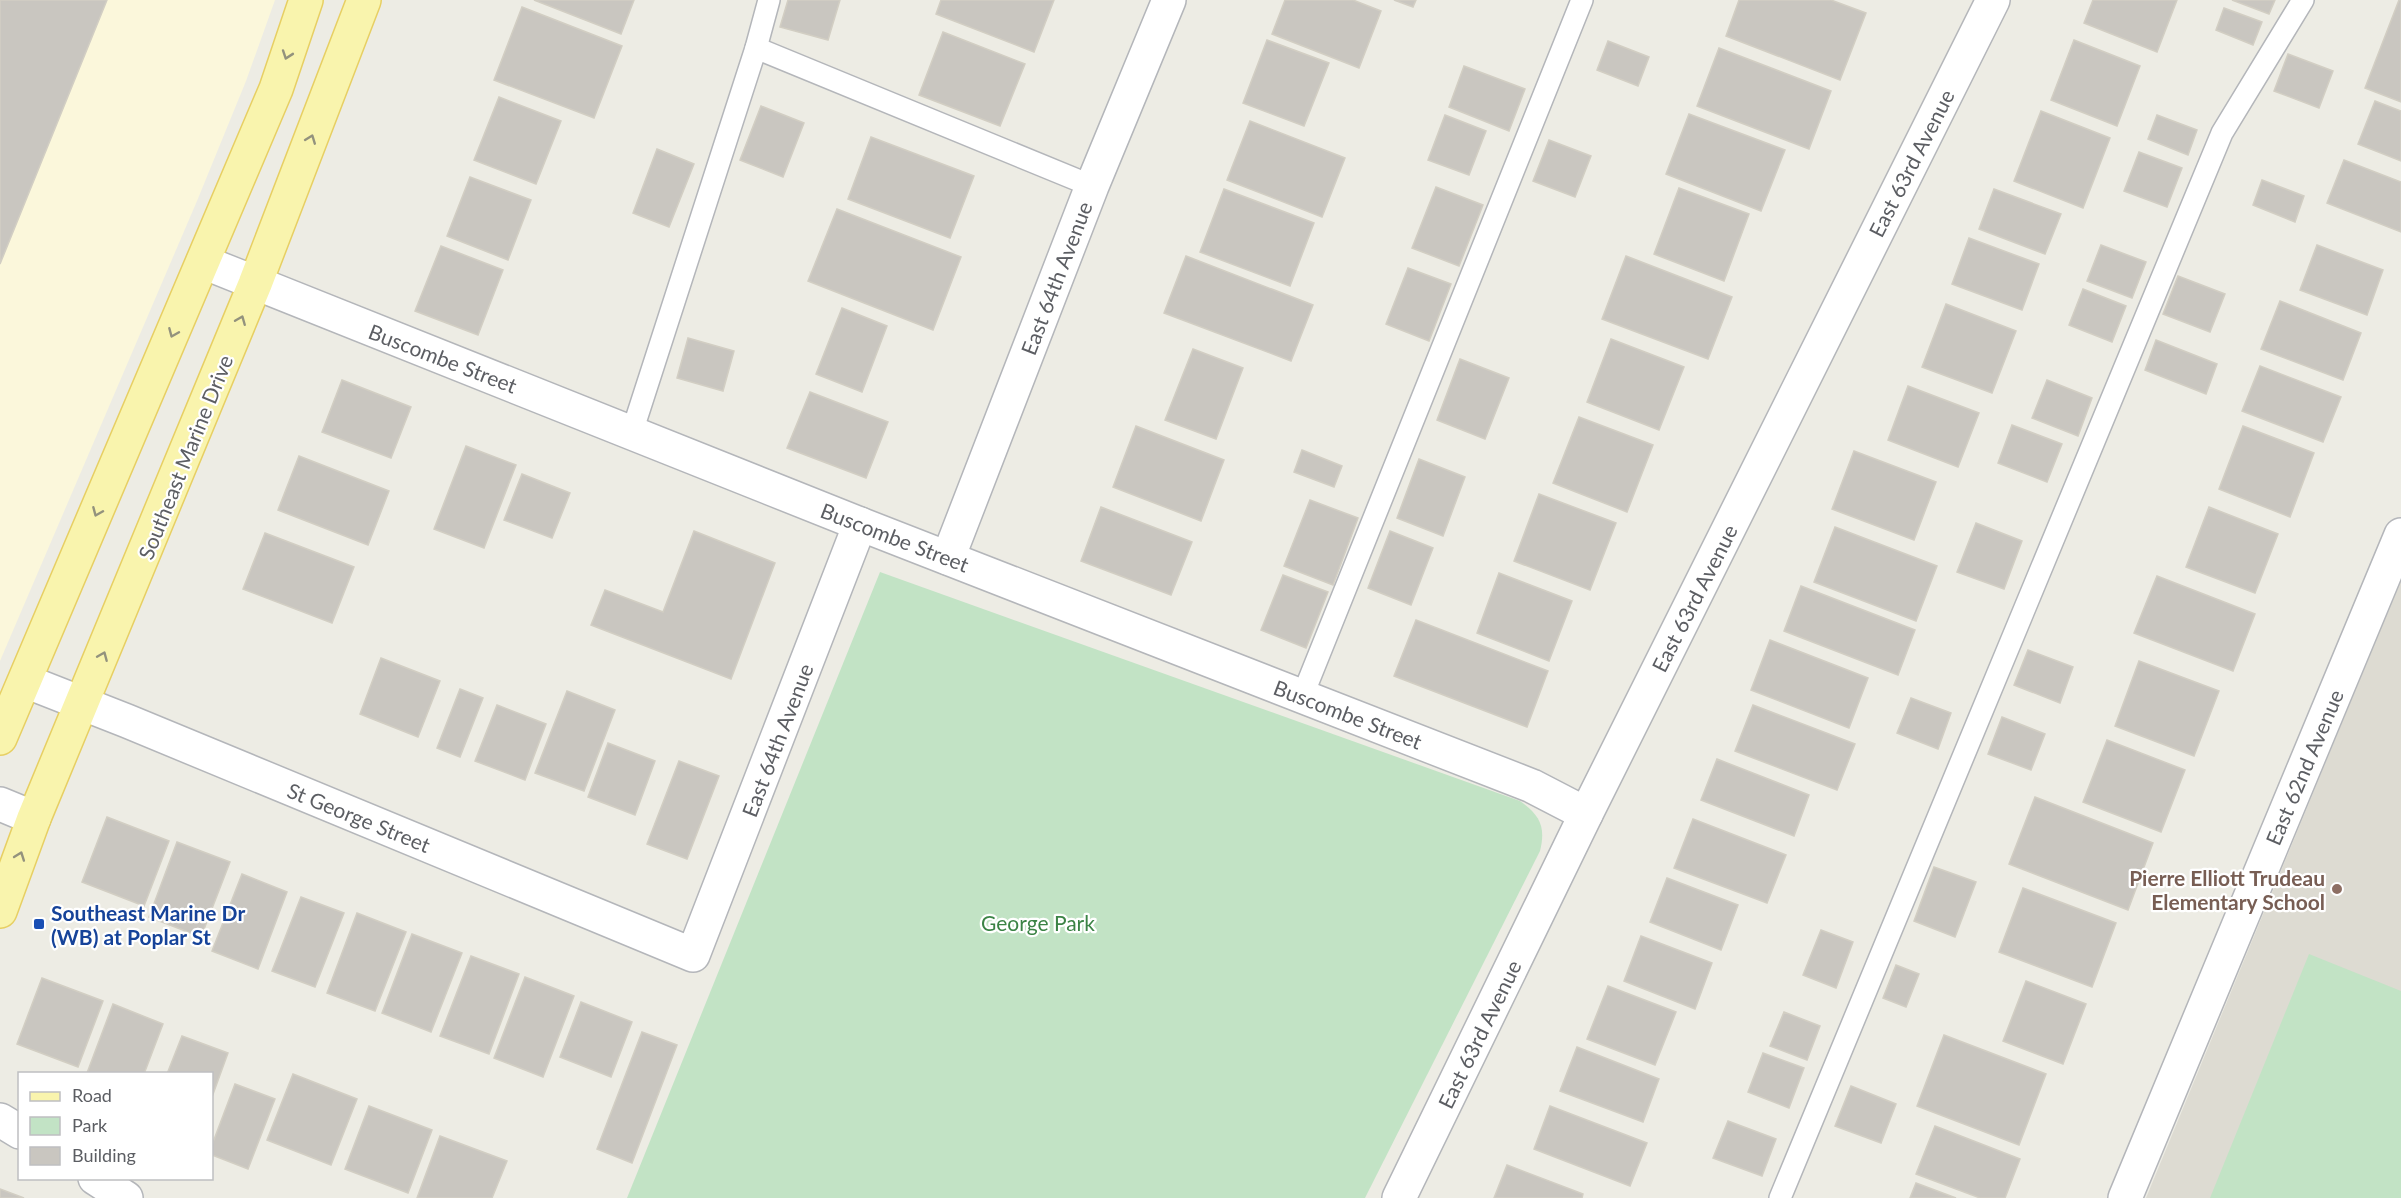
<svg xmlns="http://www.w3.org/2000/svg" width="2401" height="1198" font-family="Lato,sans-serif">
<style>
.commercial{fill:#fbf7db}
.education{fill:#dddbd2}
.green{fill:#c2e3c5}
.building{fill:#c9c6c0;stroke:#d2cec3;stroke-width:1.5}
.lines{fill:none;stroke-linecap:round;stroke-linejoin:round}
.service-casing{stroke:#b4b6ba;stroke-width:24}
.minor-casing{stroke:#b4b6ba;stroke-width:36}
.primary-casing{stroke:#e7cf63;stroke-width:36}
.service{stroke:#fff;stroke-width:21}
.minor{stroke:#fff;stroke-width:33}
.primary{stroke:#f9f4ad;stroke-width:33}
.oneway{stroke:#93927d}
.education-dot{fill:#8d6e63;stroke:#fff;stroke-width:2}
.transit-dot{fill:#1a4fb4;stroke:#fff;stroke-width:2}
.labels{text-anchor:middle;dominant-baseline:central;stroke-width:4.5;stroke-linejoin:round;paint-order:stroke}
.street-label{font-size:21px;fill:#5c5e63;stroke:#fff}
.education-label{font-size:21px;font-weight:bold;fill:#785e54;stroke:#fff;text-anchor:end}
.transit-label{font-size:21px;font-weight:bold;fill:#164399;stroke:#fff;text-anchor:start}
.park-label{font-size:21px;fill:#3b8345;stroke:#fff}
</style>
<rect width="100%" height="100%" fill="#edece4"/>
<!-- commercial -->
<polygon class="commercial" points="0,0 275,0 246,81 197,201 0,661"/>
<!-- education -->
<polygon class="education" points="2401,580 2401,1198 2146,1198"/>
<!-- green -->
<g class="green">
<path d="M880 572 1520 801C1540 815 1546 827 1540 851L1365 1198H627Z"/>
<polygon points="2309,954 2401,991 2401,1198 2210,1198"/>
</g>
<!-- building -->
<g class="building">
<polygon points="0,0 107,0 0,264"/>
<polygon points="534,0 634,0 621,34"/>
<polygon points="788,0 840,0 828,40 780,27"/>
<polygon points="941,0 1054,0 1034,52 936,14"/>
<polygon points="1285,0 1353,0 1381,11 1359,68 1272,34"/>
<polygon points="1394,0 1416,0 1413,7"/>
<polygon points="1739,0 1831,0 1866,13 1840,80 1726,36"/>
<polygon points="2093,0 2177,0 2157,52 2084,23"/>
<polygon points="2232,0 2275,0 2269,14"/>
<polygon points="2399,0 2401,0 2401,102 2365,88"/>
<polygon points="522,7 622,46 594,118 494,80"/>
<polygon points="2224,8 2262,22 2253,45 2216,30"/>
<polygon points="943,32 1025,64 1000,126 919,95"/>
<polygon points="1267,40 1329,63 1304,126 1243,103"/>
<polygon points="2074,40 2140,66 2117,126 2051,100"/>
<polygon points="1608,41 1649,57 1638,86 1597,70"/>
<polygon points="1719,48 1831,91 1809,149 1697,106"/>
<polygon points="2288,54 2333,71 2319,108 2274,91"/>
<polygon points="1464,66 1525,89 1509,131 1449,107"/>
<polygon points="499,97 561,121 536,184 474,160"/>
<polygon points="2375,101 2401,111 2401,161 2358,144"/>
<polygon points="761,106 804,123 783,177 740,160"/>
<polygon points="2041,111 2110,138 2083,208 2014,181"/>
<polygon points="1689,114 1785,150 1761,211 1666,174"/>
<polygon points="1445,115 1486,131 1469,175 1428,160"/>
<polygon points="2157,115 2197,130 2188,155 2148,139"/>
<polygon points="1250,121 1345,158 1322,217 1227,180"/>
<polygon points="871,137 974,176 950,238 848,199"/>
<polygon points="1549,140 1591,156 1575,197 1533,181"/>
<polygon points="657,149 694,164 669,227 633,213"/>
<polygon points="2139,152 2182,168 2167,207 2124,191"/>
<polygon points="2344,160 2401,182 2401,232 2327,203"/>
<polygon points="470,177 531,200 508,260 447,236"/>
<polygon points="2262,180 2304,196 2295,222 2253,205"/>
<polygon points="1436,187 1483,205 1459,266 1412,248"/>
<polygon points="1679,188 1749,214 1724,281 1654,254"/>
<polygon points="1224,189 1314,223 1290,286 1200,252"/>
<polygon points="1994,189 2061,214 2045,254 1979,229"/>
<polygon points="837,209 961,257 933,330 808,281"/>
<polygon points="1969,238 2039,264 2022,310 1952,284"/>
<polygon points="2101,245 2146,262 2132,298 2087,281"/>
<polygon points="2317,245 2383,270 2367,315 2300,290"/>
<polygon points="441,246 503,270 478,335 415,311"/>
<polygon points="1186,256 1313,305 1291,361 1164,313"/>
<polygon points="1626,256 1732,297 1708,359 1602,319"/>
<polygon points="1408,268 1451,284 1429,341 1386,324"/>
<polygon points="2178,276 2225,294 2210,332 2163,314"/>
<polygon points="2083,289 2126,306 2112,342 2069,325"/>
<polygon points="2280,301 2361,333 2343,380 2261,349"/>
<polygon points="1946,304 2016,331 1992,393 1922,367"/>
<polygon points="842,308 887,326 862,392 816,374"/>
<polygon points="688,338 734,351 723,391 677,378"/>
<polygon points="1611,339 1684,367 1659,430 1587,402"/>
<polygon points="2156,340 2217,364 2206,394 2145,370"/>
<polygon points="1193,349 1243,368 1216,439 1165,420"/>
<polygon points="1460,359 1509,378 1485,439 1437,420"/>
<polygon points="2260,366 2341,397 2323,442 2242,411"/>
<polygon points="342,380 411,407 391,458 322,432"/>
<polygon points="2047,380 2092,398 2078,436 2032,418"/>
<polygon points="1908,386 1979,413 1958,467 1888,440"/>
<polygon points="810,392 888,422 866,478 787,448"/>
<polygon points="1579,417 1653,445 1627,512 1553,483"/>
<polygon points="2012,425 2062,444 2047,482 1998,463"/>
<polygon points="1136,426 1224,460 1201,521 1113,487"/>
<polygon points="2243,426 2314,453 2290,517 2219,489"/>
<polygon points="466,446 516,465 484,548 434,529"/>
<polygon points="1302,450 1342,466 1334,487 1294,472"/>
<polygon points="1854,451 1936,482 1914,540 1832,509"/>
<polygon points="299,456 389,491 368,545 278,510"/>
<polygon points="1419,459 1465,477 1443,536 1397,518"/>
<polygon points="522,474 570,493 552,538 504,520"/>
<polygon points="1539,494 1616,523 1590,590 1514,561"/>
<polygon points="1310,500 1358,518 1333,585 1284,566"/>
<polygon points="1101,507 1192,542 1171,595 1081,561"/>
<polygon points="2209,507 2278,534 2255,593 2186,567"/>
<polygon points="1976,523 2022,541 2004,589 1957,572"/>
<polygon points="1835,527 1937,566 1916,621 1814,582"/>
<polygon points="694,531 775,563 731,679 591,625 605,590 663,612"/>
<polygon points="1390,531 1433,548 1411,605 1368,588"/>
<polygon points="265,533 354,567 332,623 243,589"/>
<polygon points="1499,573 1572,601 1549,661 1477,633"/>
<polygon points="1283,575 1328,592 1306,648 1261,630"/>
<polygon points="2157,576 2255,614 2233,671 2134,633"/>
<polygon points="1801,586 1915,630 1898,675 1784,631"/>
<polygon points="1416,620 1548,671 1527,727 1394,676"/>
<polygon points="1770,640 1868,678 1849,728 1751,690"/>
<polygon points="2028,650 2073,667 2060,703 2014,685"/>
<polygon points="381,658 440,681 418,737 360,714"/>
<polygon points="2139,661 2219,691 2194,756 2115,726"/>
<polygon points="460,689 483,698 460,757 437,748"/>
<polygon points="567,691 615,710 584,791 535,773"/>
<polygon points="1911,698 1951,713 1938,749 1897,733"/>
<polygon points="497,705 546,724 525,780 475,761"/>
<polygon points="1753,705 1855,744 1837,790 1735,751"/>
<polygon points="2002,717 2045,734 2031,770 1988,754"/>
<polygon points="2107,740 2185,770 2161,832 2083,802"/>
<polygon points="608,743 655,761 635,815 588,797"/>
<polygon points="1717,759 1809,795 1794,836 1701,800"/>
<polygon points="679,761 719,776 687,859 647,844"/>
<polygon points="2035,797 2153,843 2128,910 2009,864"/>
<polygon points="107,817 169,841 144,906 82,882"/>
<polygon points="1693,819 1786,855 1767,903 1674,868"/>
<polygon points="177,842 230,862 201,937 149,917"/>
<polygon points="1934,867 1976,882 1955,937 1914,921"/>
<polygon points="242,874 287,892 258,969 212,951"/>
<polygon points="1667,878 1738,905 1721,950 1650,922"/>
<polygon points="2023,888 2116,923 2092,987 1999,952"/>
<polygon points="301,897 344,913 315,987 272,971"/>
<polygon points="357,913 406,932 375,1011 327,993"/>
<polygon points="1821,930 1853,942 1836,988 1803,975"/>
<polygon points="412,934 462,953 431,1032 382,1013"/>
<polygon points="1641,936 1712,963 1695,1009 1624,981"/>
<polygon points="471,956 519,974 489,1054 440,1036"/>
<polygon points="1896,965 1919,974 1906,1007 1883,998"/>
<polygon points="525,977 574,996 543,1077 494,1058"/>
<polygon points="42,978 103,1001 78,1067 17,1044"/>
<polygon points="2026,981 2086,1004 2063,1064 2003,1041"/>
<polygon points="1608,986 1676,1012 1655,1065 1587,1039"/>
<polygon points="581,1002 632,1022 611,1077 560,1057"/>
<polygon points="113,1004 163,1024 144,1074 87,1073"/>
<polygon points="1784,1012 1820,1026 1807,1060 1770,1046"/>
<polygon points="642,1032 677,1045 632,1163 597,1149"/>
<polygon points="1944,1035 2046,1074 2019,1145 1917,1106"/>
<polygon points="182,1036 228,1053 212,1097 212,1074 167,1074"/>
<polygon points="1577,1047 1659,1079 1643,1122 1560,1091"/>
<polygon points="1763,1053 1804,1068 1789,1108 1748,1092"/>
<polygon points="293,1074 357,1099 331,1165 267,1140"/>
<polygon points="235,1084 275,1099 248,1169 212,1155 212,1145"/>
<polygon points="1851,1086 1896,1104 1881,1143 1835,1126"/>
<polygon points="369,1106 432,1130 408,1193 345,1169"/>
<polygon points="1550,1106 1647,1143 1630,1186 1534,1149"/>
<polygon points="1728,1121 1776,1139 1762,1176 1713,1158"/>
<polygon points="1935,1126 2020,1159 2005,1198 1980,1198 1916,1174"/>
<polygon points="440,1136 507,1161 492,1198 417,1198"/>
<polygon points="1507,1165 1583,1194 1582,1198 1494,1198"/>
<polygon points="1916,1183 1956,1198 1910,1198"/>
<polygon points="0,1189 24,1198 0,1198"/>
</g>
<g class="lines">
<defs>
<g id="service">
<polyline points="756,48 1092,186"/>
<polyline points="632,432 756,48 769,0"/>
<polyline points="1302,697 1582,0"/>
<polyline points="1780,1198 2222,133 2303,0"/>
</g>
<g id="minor">
<polyline points="203,262 860,524 1532,786 1586,814"/>
<polyline points="948,558 1092,186 1169,0"/>
<polyline points="25,681 127,721 693,955 860,524"/>
<polyline points="0,804 34,818"/>
<polyline points="0,1120 20,1132"/>
<polyline points="95,1178 126,1198"/>
<polyline points="1399,1198 1586,814 1993,0"/>
<polyline points="2125,1198 2401,535"/>
</g>
<g id="primary">
<polyline points="0,738 276,89 306,0"/>
<polyline points="0,911 34,818 255,284 364,0"/>
</g>
</defs>
<!-- service casing -->
<use href="#service" class="service-casing"/>
<!-- minor casing -->
<use href="#minor" class="minor-casing"/>
<!-- primary casing -->
<use href="#primary" class="primary-casing"/>
<!-- service -->
<use href="#service" class="service"/>
<!-- minor -->
<use href="#minor" class="minor"/>
<!-- primary -->
<use href="#primary" class="primary"/>
</g>
<!-- one-way arrows -->
<defs><path id="oneway-chevron" d="M-2-3.5L2.5 0L-2 3.5" fill="none" stroke-width="1.6" stroke-linecap="round" stroke-linejoin="round" transform="scale(1.5)"/></defs>
<g class="oneway">
<use href="#oneway-chevron" transform="translate(287 55) rotate(109)"/>
<use href="#oneway-chevron" transform="translate(311 139) rotate(-69)"/>
<use href="#oneway-chevron" transform="translate(241 320) rotate(-68)"/>
<use href="#oneway-chevron" transform="translate(173 333) rotate(113)"/>
<use href="#oneway-chevron" transform="translate(97 512) rotate(113)"/>
<use href="#oneway-chevron" transform="translate(103 656) rotate(-67)"/>
<use href="#oneway-chevron" transform="translate(20 856) rotate(-70)"/>
</g>
<!-- markers -->
<circle class="education-dot" cx="2337" cy="889" r="6"/>
<rect class="transit-dot" x="33" y="918" width="12" height="12" rx="3"/>
<g class="labels">
<!-- street labels -->
<g class="street-label">
<text transform="translate(1911 163) rotate(-63)">East 63rd Avenue</text>
<text transform="translate(1056 278) rotate(-69)">East 64th Avenue</text>
<text transform="translate(443 358) rotate(21)">Buscombe Street</text>
<text transform="translate(185 457) rotate(-68)">Southeast Marine Drive</text>
<text transform="translate(895 537) rotate(21)">Buscombe Street</text>
<text transform="translate(1694 598) rotate(-63)">East 63rd Avenue</text>
<text transform="translate(1348 714) rotate(21)">Buscombe Street</text>
<text transform="translate(777 740) rotate(-69)">East 64th Avenue</text>
<text transform="translate(2304 767) rotate(-67)">East 62nd Avenue</text>
<text transform="translate(359 817) rotate(22)">St George Street</text>
<text transform="translate(1479 1034) rotate(-64)">East 63rd Avenue</text>
</g>
<!-- education labels -->
<g class="education-label">
<text x="2325" y="877">Pierre Elliott Trudeau<tspan x="2325" dy="24">Elementary School</tspan></text>
</g>
<!-- transit labels -->
<g class="transit-label">
<text x="51" y="912">Southeast Marine Dr<tspan x="51" dy="24">(WB) at Poplar St</tspan></text>
</g>
<!-- park labels -->
<g class="park-label">
<text x="1038" y="922">George Park</text>
</g>
</g>
<!-- legend -->
<rect x="18" y="1072" width="195" height="108" fill="#ffffff" stroke="#bebfc1" stroke-width="1.5"/>
<rect x="30" y="1092" width="30" height="9" fill="#f9f4ad" stroke="#bebfc1" stroke-width="1.5"/>
<text x="72" y="1102" font-size="18" fill="#5c5e63">Road</text>
<rect x="30" y="1117" width="30" height="18" fill="#c2e3c5" stroke="#bebfc1" stroke-width="1.5"/>
<text x="72" y="1132" font-size="18" fill="#5c5e63">Park</text>
<rect x="30" y="1147" width="30" height="18" fill="#c9c6c0" stroke="#bebfc1" stroke-width="1.5"/>
<text x="72" y="1162" font-size="18" fill="#5c5e63">Building</text>
</svg>
